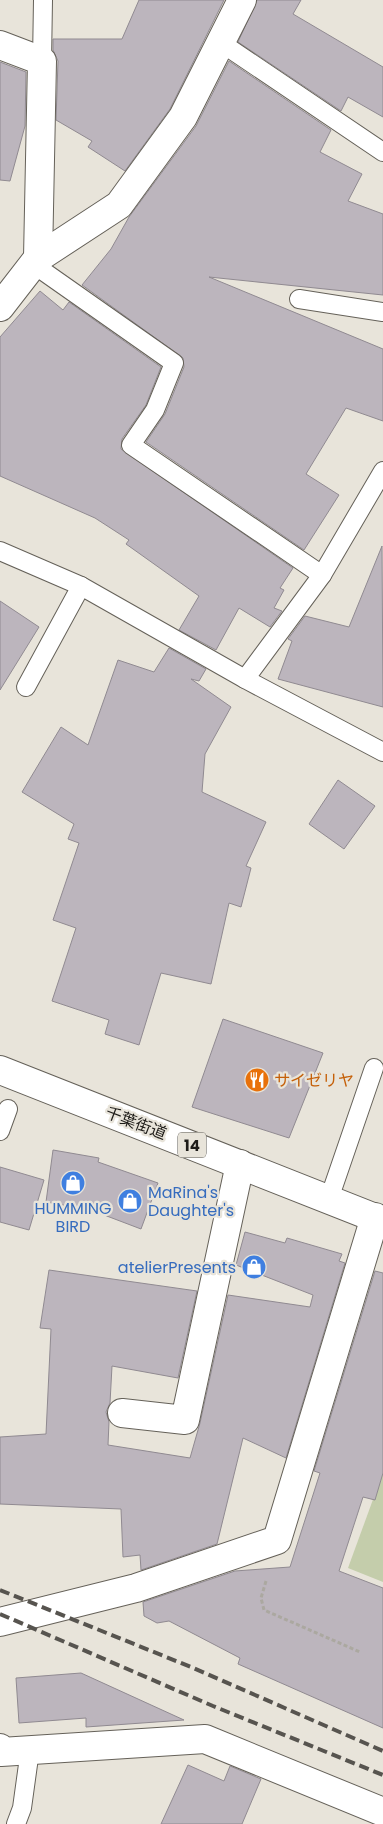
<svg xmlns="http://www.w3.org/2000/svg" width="383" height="1824" font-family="Poppins,'Noto Sans JP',sans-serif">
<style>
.green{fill:#c4cdab}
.building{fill:#bcb5bd;stroke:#908a91}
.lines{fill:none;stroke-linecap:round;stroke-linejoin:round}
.lane-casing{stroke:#656159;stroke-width:20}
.street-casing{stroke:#656159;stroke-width:30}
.highway-casing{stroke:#656159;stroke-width:30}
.path{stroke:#aba8a0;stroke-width:3;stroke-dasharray:4 2.5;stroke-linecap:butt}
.lane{stroke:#fff;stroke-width:18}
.street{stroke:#fff;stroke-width:28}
.highway{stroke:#fff;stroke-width:28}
.rail{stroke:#57544f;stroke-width:4;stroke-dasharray:10 5;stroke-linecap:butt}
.labels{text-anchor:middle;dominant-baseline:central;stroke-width:4.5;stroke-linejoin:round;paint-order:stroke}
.shield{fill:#e8e4da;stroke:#5b5853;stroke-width:1}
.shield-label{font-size:15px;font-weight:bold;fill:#1e1c19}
.food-label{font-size:16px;fill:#c56008;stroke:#e8e4da;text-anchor:start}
.street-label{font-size:16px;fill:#1e1c19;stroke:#e8e4da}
.shop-label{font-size:16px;fill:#366cbe;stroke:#e8e4da;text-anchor:start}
</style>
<rect width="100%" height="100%" fill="#e8e4da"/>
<!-- green -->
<polygon class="green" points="383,1472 383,1582 348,1568"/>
<!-- building -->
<g class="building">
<polygon points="139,0 224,0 170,109 125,171 88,147 92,141 56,120 58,61 53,50 53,39 122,39"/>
<polygon points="257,0 301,0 293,14 383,67 383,117 348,97 341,111 238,42"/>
<polygon points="229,61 331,130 320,152 362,174 348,201 383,214 383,295 209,277 383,349 383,421 346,408 306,474 339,495 304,550 146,442 165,414 184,367 183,358 82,285 111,249 129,217 196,126"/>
<polygon points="0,62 26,72 25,126 10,181 0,180"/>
<polygon points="40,291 63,310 69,302 161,367 146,405 122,439 121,449 293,568 280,588 284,590 274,608 282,611 270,627 239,608 216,650 179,630 199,596 126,544 129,540 95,518 0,476 0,337"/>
<polygon points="382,546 383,707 278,679 292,641 288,639 305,616 349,627"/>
<polygon points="0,601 39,627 0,690"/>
<polygon points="169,648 206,669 199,681 191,679 231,707 205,754 202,792 266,822 246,866 251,868 241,907 229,903 211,984 161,973 139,1045 105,1034 109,1020 52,1001 76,928 53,920 79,843 68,839 74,824 22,792 61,727 88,745 118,660 154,672"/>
<polygon points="338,780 375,806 344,849 309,824"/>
<polygon points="223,1019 323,1053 289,1138 192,1107"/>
<polygon points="53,1150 99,1158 98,1162 158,1183 141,1229 91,1210 46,1202"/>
<polygon points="0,1167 44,1180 29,1230 0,1222"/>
<polygon points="245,1232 285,1243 287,1238 342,1254 339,1261 345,1263 286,1458 243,1438 217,1544 141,1570 140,1555 123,1557 121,1509 0,1504 0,1437 46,1434 51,1329 40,1328 49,1270 197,1291 178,1378 112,1366 110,1403 106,1412 109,1422 108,1445 190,1458 200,1423 228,1295 310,1307 313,1295 236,1265"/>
<polygon points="375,1271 383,1273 383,1473 375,1500 363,1497 339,1571 383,1588 383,1728 238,1664 240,1658 169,1621 157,1623 144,1616 143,1602 235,1571 290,1567 320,1473 314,1471"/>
<polygon points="81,1673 184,1720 86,1727 86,1718 19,1723 16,1678"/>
<polygon points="188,1765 224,1781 230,1766 261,1779 242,1824 161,1824"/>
</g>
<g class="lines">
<defs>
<g id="lane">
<polyline points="220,42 383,152"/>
<polyline points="42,61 43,0"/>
<polyline points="33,264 174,363 155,410 131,445 322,575 245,679"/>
<polyline points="299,299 383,312"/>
<polyline points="0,551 81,586 245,679 383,752"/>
<polyline points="322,575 383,471"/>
<polyline points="26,687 81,586"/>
<polyline points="0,1131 8,1109"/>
<polyline points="329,1199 374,1068"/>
<polyline points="16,1824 22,1808 30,1750"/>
</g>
<g id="street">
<polyline points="0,45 42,61 38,258"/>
<polyline points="0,307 38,258 119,205 183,117 242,0"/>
<polyline points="122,1413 185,1420 240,1164"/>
<polyline points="0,1622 136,1588 277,1540 375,1217"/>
<polyline points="0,1748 1,1752 205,1739 383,1812"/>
</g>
<polyline id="highway" points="0,1070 383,1221"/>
</defs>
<!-- lane casing -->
<use href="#lane" class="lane-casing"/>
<!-- street casing -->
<use href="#street" class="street-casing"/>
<!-- highway casing -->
<use href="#highway" class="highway-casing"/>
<!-- path -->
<polyline class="path" points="266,1581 261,1598 264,1610 360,1652"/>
<!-- lane -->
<use href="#lane" class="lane"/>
<!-- street -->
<use href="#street" class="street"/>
<!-- highway -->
<use href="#highway" class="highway"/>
<!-- rail -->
<g class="rail">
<polyline points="0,1590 191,1667 383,1751"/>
<polyline points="0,1614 213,1706 383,1775"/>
</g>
</g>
<!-- icons -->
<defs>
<symbol id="restaurant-disc" viewBox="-11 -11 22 22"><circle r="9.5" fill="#e8710a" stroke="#e8e4da"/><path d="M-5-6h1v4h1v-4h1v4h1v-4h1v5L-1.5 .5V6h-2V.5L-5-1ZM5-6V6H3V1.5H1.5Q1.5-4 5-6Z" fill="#fff"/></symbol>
<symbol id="shop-disc" viewBox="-11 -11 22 22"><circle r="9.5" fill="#3f7fe0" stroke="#e8e4da"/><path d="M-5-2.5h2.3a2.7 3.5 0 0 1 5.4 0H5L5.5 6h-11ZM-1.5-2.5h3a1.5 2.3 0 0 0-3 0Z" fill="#fff"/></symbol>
</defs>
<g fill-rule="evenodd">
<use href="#restaurant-disc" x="243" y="1066" width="28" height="28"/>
<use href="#shop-disc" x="59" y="1169" width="28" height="28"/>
<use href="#shop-disc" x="116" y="1187" width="28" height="28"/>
<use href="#shop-disc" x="240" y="1253" width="28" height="28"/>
</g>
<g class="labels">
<!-- shield labels -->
<rect class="shield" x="178" y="1132.5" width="28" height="25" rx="4"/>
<g class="shield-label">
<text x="192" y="1145">14</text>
</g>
<!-- food labels -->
<g class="food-label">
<text x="274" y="1080">サイゼリヤ</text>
</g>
<!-- street labels -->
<g class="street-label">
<text transform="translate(136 1123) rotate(21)">千葉街道</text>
</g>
<!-- shop labels -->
<g class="shop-label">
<text x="148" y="1192">MaRina's<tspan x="148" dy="18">Daughter's</tspan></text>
<text x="73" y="1208" text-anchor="middle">HUMMING<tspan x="73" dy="18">BIRD</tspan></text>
<text x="236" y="1267" text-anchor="end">atelierPresents</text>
</g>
</g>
</svg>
